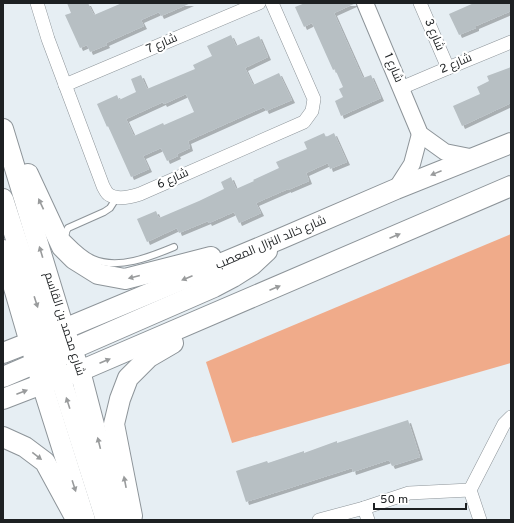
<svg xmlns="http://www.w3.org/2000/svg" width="514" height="523" font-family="Overpass,Cairo,sans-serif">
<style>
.green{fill:#f0ab8a}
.building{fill:#b7bfc3;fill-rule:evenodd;filter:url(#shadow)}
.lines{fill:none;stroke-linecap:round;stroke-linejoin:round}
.service-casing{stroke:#8d9499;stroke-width:8}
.minor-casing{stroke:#8d9499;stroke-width:14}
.tertiary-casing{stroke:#8d9499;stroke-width:18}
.primary-casing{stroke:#8d9499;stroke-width:22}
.service{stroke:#fff;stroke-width:6}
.minor{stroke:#fff;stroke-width:13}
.tertiary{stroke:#fff;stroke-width:16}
.primary{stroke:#fff;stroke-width:20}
.oneway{fill:#999b9c}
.labels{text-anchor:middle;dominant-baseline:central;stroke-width:4;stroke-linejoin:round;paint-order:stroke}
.street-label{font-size:12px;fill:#1d2022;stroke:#fff}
</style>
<defs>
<filter id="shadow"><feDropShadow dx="3" dy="3" stdDeviation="0" flood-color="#0004"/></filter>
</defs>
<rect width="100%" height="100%" fill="#e6eef3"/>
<!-- green -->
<polygon class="green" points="511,234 511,363 232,443 206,362"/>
<!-- building -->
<g class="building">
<polygon points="67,3 88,3 94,15 122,3 191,3 161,16 159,12 141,20 144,26 106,43 107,45 90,52 87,45 80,48 65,15 71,13"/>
<polygon points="305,3 356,3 334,13 363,78 371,75 381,98 341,116 335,101 343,97 339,89 343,87 335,69 333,70 312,23 304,27 295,7"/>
<polygon points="474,3 511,3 511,11 476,26 476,28 459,35 449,14"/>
<path d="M231 35 236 46 259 36 268 57 245 68 253 85 279 73 292 100 266 111 264 107 188 141 190 148 177 154 178 156 167 161 161 148 143 156 149 169 131 177 108 126 107 127 97 104 117 95 119 100 136 92 131 79 141 75 147 89 195 69 193 65 212 56 207 46ZM186 94 194 112 164 125 163 123 134 136 126 119 163 102 164 104Z"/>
<polygon points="511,67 511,103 462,126 453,106 480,94 477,87 489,81 487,76"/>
<polygon points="324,133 326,137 334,133 347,162 330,169 328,163 306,173 309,181 288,190 288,189 256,203 261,213 239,223 234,212 209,223 208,221 179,233 177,228 147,242 137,219 156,211 159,218 199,201 224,189 221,182 231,177 236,189 254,181 253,180 279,168 276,162 307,149 304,142"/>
<polygon points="408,420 420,457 392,466 389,460 353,472 352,468 246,502 236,471 267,461 268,463 304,451 304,453 337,441 337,443"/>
</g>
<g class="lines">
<defs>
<path id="service" d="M117 197 110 208 104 212 68 228C66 231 65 233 66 237 74 245 82 254 93 259 118 270 150 257 174 247"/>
<g id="minor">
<path d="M37 3 48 39 103 186C104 188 106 192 108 194 117 201 131 197 140 194L304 122 312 111 314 99 272 3"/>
<polyline points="420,3 448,68"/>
<polyline points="65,85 259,3"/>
<polyline points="401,88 448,68 511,42"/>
<polyline points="364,508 368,520"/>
<polyline points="319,520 364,508 409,493 470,490"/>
<polyline points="480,520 470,490 504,424 511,417"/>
</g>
<g id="tertiary">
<polyline points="365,3 420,134 445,152 475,158"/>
<polyline points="396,189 412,164 420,134"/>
</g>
<g id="primary">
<polyline points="3,129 64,329 80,371 106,471 122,520"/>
<polyline points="28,174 62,247 74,259 98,274 125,279 211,257"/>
<polyline points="3,199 42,319 50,335 58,346"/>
<polyline points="3,250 42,384 85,520"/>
<polyline points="3,353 64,329 280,239 396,189 511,143"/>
<polyline points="56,366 58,370 106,520"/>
<polyline points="3,377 36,363 47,355"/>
<path d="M42 384C47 363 54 360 72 349L214 287 233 277 252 265 267 251"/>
<polyline points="3,399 60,377 80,371 511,186"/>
<polyline points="3,437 25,447 45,462 76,519"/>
<polyline points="132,516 114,424 120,399 128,378 149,357 173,343"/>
</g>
</defs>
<!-- service casing -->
<use href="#service" class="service-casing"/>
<!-- minor casing -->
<use href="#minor" class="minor-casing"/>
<!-- tertiary casing -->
<use href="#tertiary" class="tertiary-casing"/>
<!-- primary casing -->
<use href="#primary" class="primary-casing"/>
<!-- service -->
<use href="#service" class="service"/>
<!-- minor -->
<use href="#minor" class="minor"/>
<!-- tertiary -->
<use href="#tertiary" class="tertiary"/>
<!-- primary -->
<use href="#primary" class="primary"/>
</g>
<!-- one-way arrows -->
<defs><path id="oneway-solid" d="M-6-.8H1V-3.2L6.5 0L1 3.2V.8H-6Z"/></defs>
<g class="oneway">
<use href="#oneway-solid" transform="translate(436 173) rotate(158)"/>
<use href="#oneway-solid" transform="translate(41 204) rotate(-115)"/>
<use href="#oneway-solid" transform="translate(395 236) rotate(-23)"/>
<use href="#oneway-solid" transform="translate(41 252) rotate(-107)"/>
<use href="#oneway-solid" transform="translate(134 277) rotate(166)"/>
<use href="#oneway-solid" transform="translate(187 278) rotate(157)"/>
<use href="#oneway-solid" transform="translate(275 288) rotate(-23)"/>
<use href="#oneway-solid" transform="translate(36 302) rotate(72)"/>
<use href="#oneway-solid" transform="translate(105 361) rotate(-23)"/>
<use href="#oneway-solid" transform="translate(22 392) rotate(-21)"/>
<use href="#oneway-solid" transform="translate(68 403) rotate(-108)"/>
<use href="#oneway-solid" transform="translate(99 443) rotate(-104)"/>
<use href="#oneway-solid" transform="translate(37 456) rotate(38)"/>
<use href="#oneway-solid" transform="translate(125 482) rotate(-101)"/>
<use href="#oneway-solid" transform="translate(74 486) rotate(72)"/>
</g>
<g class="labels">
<!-- street labels -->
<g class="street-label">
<text transform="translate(434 35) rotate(67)">شارع 3</text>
<text transform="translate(162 44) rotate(-23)">شارع 7</text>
<text transform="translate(456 64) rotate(-23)">شارع 2</text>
<text transform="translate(393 68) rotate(67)">شارع 1</text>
<text transform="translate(173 179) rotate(-24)">شارع 6</text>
<text transform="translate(271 243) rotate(-23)">شارع خالد النزال المعصب</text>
<text transform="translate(64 324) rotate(72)">شارع محمد بن القاسم</text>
</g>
</g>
<!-- border -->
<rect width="514" height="523" fill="none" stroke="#1d2022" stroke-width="8"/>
<!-- scale -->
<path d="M374 503v6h92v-6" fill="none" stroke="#1d2022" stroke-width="2"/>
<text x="380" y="503" font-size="12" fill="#1d2022" stroke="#ffffff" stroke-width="3" paint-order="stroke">50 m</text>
</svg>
